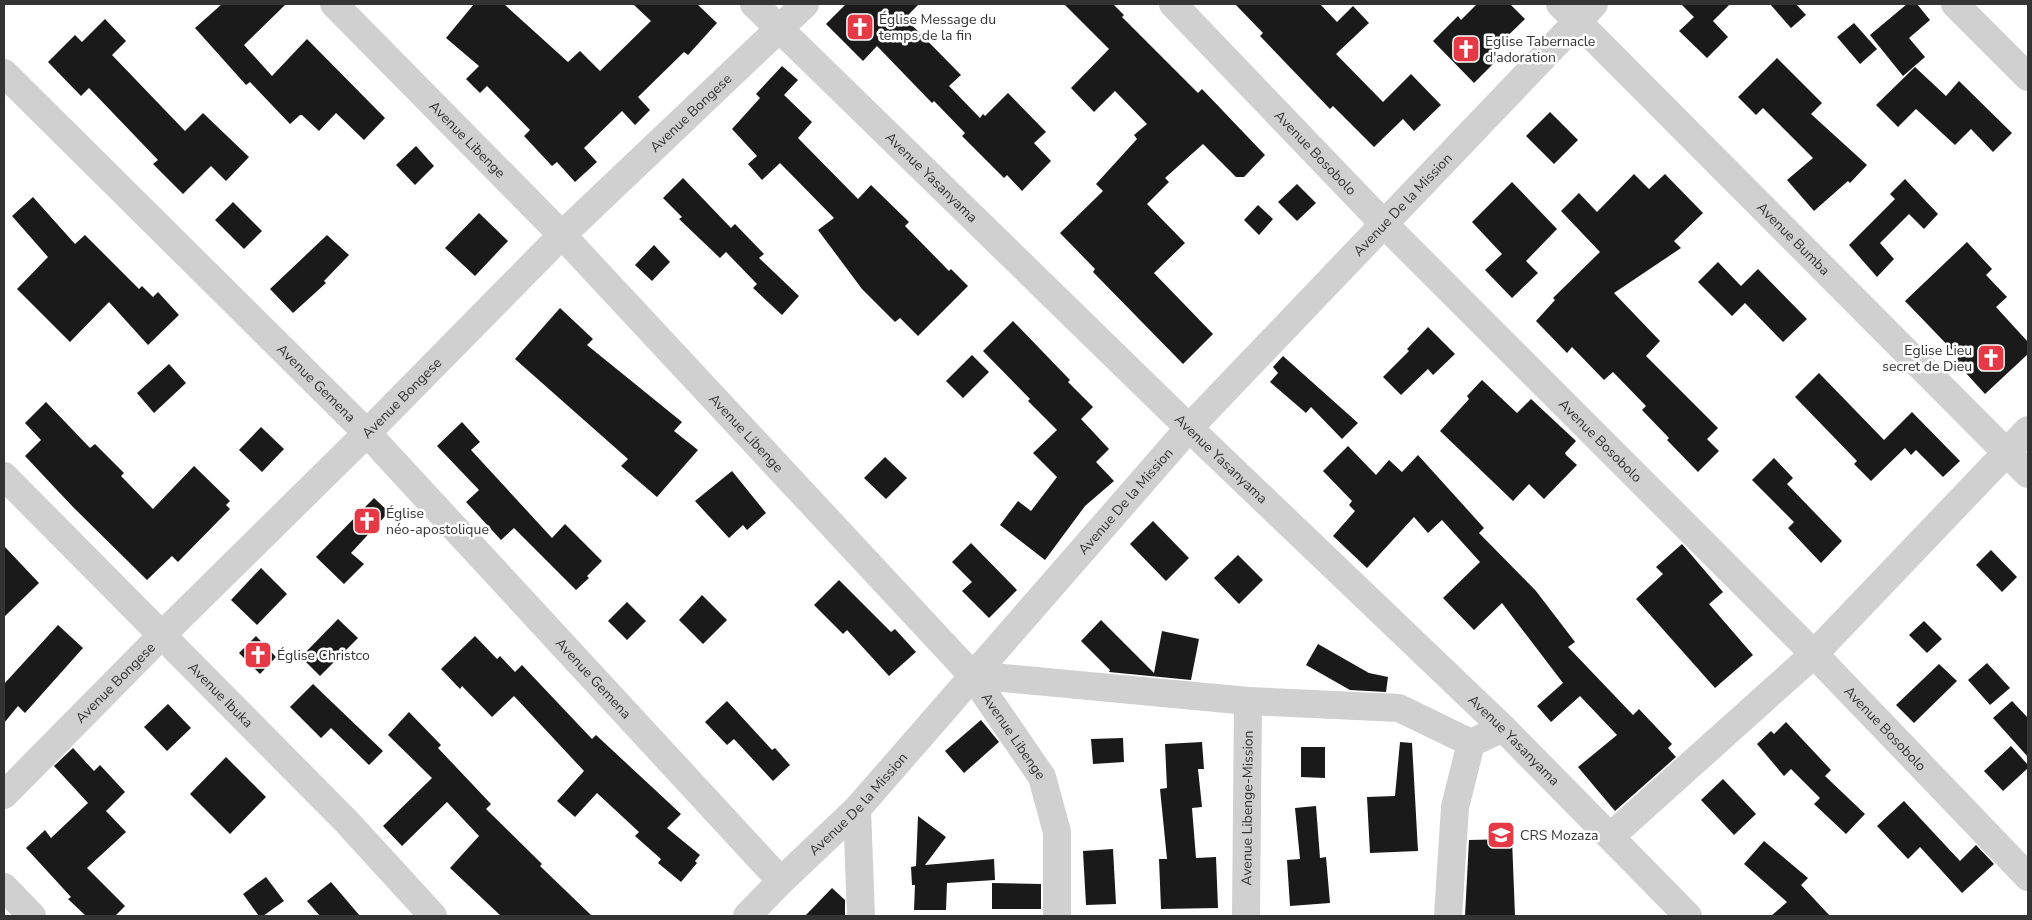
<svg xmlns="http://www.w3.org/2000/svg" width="2032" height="920" font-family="'Nunito Sans',sans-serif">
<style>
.building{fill:#1a1a1a}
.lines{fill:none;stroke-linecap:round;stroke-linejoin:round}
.minor{stroke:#d0d0d0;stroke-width:28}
.labels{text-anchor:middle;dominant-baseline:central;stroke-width:5;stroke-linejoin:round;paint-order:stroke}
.poi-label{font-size:14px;fill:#333;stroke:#fff;text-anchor:start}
.street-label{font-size:14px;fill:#333;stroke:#fff}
</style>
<rect width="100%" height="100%" fill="#fff"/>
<!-- building -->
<g class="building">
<polygon points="222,4 286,4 244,45 272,76 307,39 385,118 364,140 336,113 319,131 302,115 300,115 290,124 250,82 246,85 195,28"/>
<polygon points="474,4 504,4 568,62 580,51 600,71 651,21 633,4 697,4 717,23 688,55 684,52 638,97 650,110 635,125 622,111 584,148 597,162 575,182 557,162 552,166 524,136 530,130 487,86 480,93 466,79 479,66 446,38"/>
<polygon points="846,4 919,4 905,18 961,75 949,86 980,118 983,114 985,116 1008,93 1046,132 1034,143 1051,161 1022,191 1007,175 1004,178 962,136 965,133 934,101 932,103 877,46 863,61 826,24"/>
<polygon points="1064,4 1113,4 1124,15 1122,17 1198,93 1202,89 1265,155 1244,177 1236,177 1203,144 1165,178 1169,182 1147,204 1185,243 1154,273 1213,334 1183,364 1093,272 1095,269 1060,233 1103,191 1096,184 1137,139 1134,135 1147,124 1115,91 1094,112 1071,88 1109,49"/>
<polygon points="1235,4 1320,4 1337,22 1353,6 1369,23 1336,54 1383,102 1411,74 1441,105 1414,131 1403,119 1374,147 1333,106 1330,109 1260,36 1263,33"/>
<polygon points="1477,4 1510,4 1525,19 1492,51 1499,58 1474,83 1433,41 1458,16 1461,20"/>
<polygon points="1681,4 1730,4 1713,21 1728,37 1707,58 1679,31 1694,17"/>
<polygon points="1770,4 1796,4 1806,15 1791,28"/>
<polygon points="1907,4 1917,4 1930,20 1909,38 1925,57 1903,76 1870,35"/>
<polygon points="105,19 126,41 112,55 185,131 203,113 249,157 226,181 211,166 183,194 153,164 158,160 89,88 81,96 48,62 75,35 82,42"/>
<polygon points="1854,23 1877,49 1860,64 1837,37"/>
<polygon points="1777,58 1822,103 1811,114 1867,165 1850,183 1848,181 1814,211 1787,180 1813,158 1763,108 1756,115 1738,97"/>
<polygon points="782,66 798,80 784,95 812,122 798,138 858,199 871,185 909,222 905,226 949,271 951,269 968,286 918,336 900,318 895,322 862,289 818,230 834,218 780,163 762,180 748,164 757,156 732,129 760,98 756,94"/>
<polygon points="1915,67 1946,96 1959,81 2012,133 1993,152 1971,129 1955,145 1916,109 1898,127 1876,105"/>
<polygon points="1550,112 1578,140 1554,164 1526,136"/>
<polygon points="416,146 434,166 415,185 396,165"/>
<polygon points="1634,174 1649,189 1665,174 1703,213 1674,241 1681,248 1614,293 1660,341 1646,356 1718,428 1707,439 1719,451 1698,472 1667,440 1669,438 1642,410 1646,406 1613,372 1604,380 1572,347 1567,353 1536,321 1555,300 1553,298 1600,252 1561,211 1579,193 1597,212"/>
<polygon points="683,178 731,228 735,224 764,254 759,258 799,296 782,315 753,288 757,284 726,252 720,258 679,219 682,217 663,198"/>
<polygon points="1905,179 1938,214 1924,229 1909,214 1880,243 1894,259 1877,277 1849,245 1895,199 1890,194"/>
<polygon points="1512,182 1557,229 1526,261 1538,273 1512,298 1485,270 1502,254 1472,222"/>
<polygon points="1297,184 1316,203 1297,221 1278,202"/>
<polygon points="33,197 75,244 85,235 139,289 142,286 153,297 158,292 179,315 148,345 109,302 70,342 17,289 48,257 12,216"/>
<polygon points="233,202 262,231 244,249 215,220"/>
<polygon points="1258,205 1273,219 1259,235 1244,220"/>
<polygon points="479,213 508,241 475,276 445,248"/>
<polygon points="327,235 349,255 324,281 326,283 293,313 270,289"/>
<polygon points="1967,242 1992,269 1986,275 2007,297 1996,307 2028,342 2028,354 1985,394 1955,361 1959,357 1905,301"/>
<polygon points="654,245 670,262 652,281 635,265"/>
<polygon points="1718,262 1741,286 1758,269 1807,319 1783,342 1745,303 1732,316 1698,282"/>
<polygon points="560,308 593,339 587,345 682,422 674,431 698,450 657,497 621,466 628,459 515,359"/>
<polygon points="1013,321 1070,380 1068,382 1093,407 1081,419 1109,449 1096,462 1114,481 1085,506 1045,560 1000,525 1018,501 1031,511 1057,477 1033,453 1057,430 1028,401 1030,399 983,351"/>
<polygon points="1428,327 1455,354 1433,375 1428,369 1401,395 1383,377 1409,351 1407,349"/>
<polygon points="972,355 989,372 963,398 946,381"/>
<polygon points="1283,356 1358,423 1342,439 1311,407 1306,413 1270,382 1278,373 1273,367"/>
<polygon points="169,364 186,383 154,413 137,393"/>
<polygon points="1819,373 1884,440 1912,412 1960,461 1943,477 1916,450 1911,455 1905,448 1871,481 1854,464 1857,461 1795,397"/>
<polygon points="1482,380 1517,413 1531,399 1576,441 1565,453 1566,455 1577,465 1544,499 1529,484 1513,501 1440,431 1469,399 1467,396"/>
<polygon points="46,402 90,448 95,444 124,473 121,476 153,509 194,466 230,501 226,505 230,509 178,562 172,556 147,580 73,507 25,456 41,440 25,423"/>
<polygon points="462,422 480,442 471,450 552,538 565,524 602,561 587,576 589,578 576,590 514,528 501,540 466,502 479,490 437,446"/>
<polygon points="261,427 284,449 262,472 239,450"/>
<polygon points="1348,446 1376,475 1389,460 1402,472 1418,455 1484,528 1479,533 1536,591 1575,642 1568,647 1633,715 1639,709 1672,744 1668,748 1676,757 1615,811 1578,767 1617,735 1580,696 1551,722 1537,706 1563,683 1502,603 1474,630 1443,598 1480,562 1442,520 1428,533 1414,517 1367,568 1333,536 1355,511 1349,505 1352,501 1323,471"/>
<polygon points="885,457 907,478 886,499 864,478"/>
<polygon points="1774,458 1793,478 1787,484 1842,541 1821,563 1788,528 1794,522 1752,480"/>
<polygon points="732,471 766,513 747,530 743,525 729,538 695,501"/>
<polygon points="374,498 389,512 351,553 364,564 344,584 316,557"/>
<polygon points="1153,521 1189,558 1166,581 1130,544"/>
<polygon points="971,543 1017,590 989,618 962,591 972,582 952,562"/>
<polygon points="1682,544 1723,592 1709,604 1753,655 1715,688 1636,599 1663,574 1656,567"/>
<polygon points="4,546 39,583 4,617"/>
<polygon points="1991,550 2017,577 2002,592 1976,565"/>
<polygon points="1238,555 1263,580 1239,604 1214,578"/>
<polygon points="261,568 287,594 257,625 231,600"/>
<polygon points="839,580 891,632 895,629 916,652 889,676 847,630 843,634 814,605"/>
<polygon points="702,595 727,620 703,644 679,620"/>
<polygon points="627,602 646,621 627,640 608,621"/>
<polygon points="338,619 358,638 320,676 301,657"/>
<polygon points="1101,620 1154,673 1162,631 1199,639 1191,680 1109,672 1110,670 1081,641"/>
<polygon points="1924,621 1942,639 1927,653 1909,635"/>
<polygon points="58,625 83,648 25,713 18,706 4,723 4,684"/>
<polygon points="256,636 276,657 260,674 239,653"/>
<polygon points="475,636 497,659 500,656 515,672 522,665 592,739 596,735 681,814 667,828 700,855 695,861 697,863 681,882 658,863 661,859 635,836 639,832 597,793 575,817 557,801 584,771 514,696 492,717 462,686 460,689 441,669"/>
<polygon points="1318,644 1369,673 1388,677 1386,692 1350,690 1306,665"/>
<polygon points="1987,663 2010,688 1990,705 1968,680"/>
<polygon points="1939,664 1957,681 1914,723 1896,705"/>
<polygon points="313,684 383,751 369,765 331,728 321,738 290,707"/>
<polygon points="727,701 772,750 775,748 790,765 773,781 734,739 727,745 705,722"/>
<polygon points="2012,701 2028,718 2028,757 1993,718"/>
<polygon points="168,704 191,728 167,751 144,727"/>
<polygon points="409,712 441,745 438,748 491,804 486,809 542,864 540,866 592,916 501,916 450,868 479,836 447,802 402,846 383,826 432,778 388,735"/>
<polygon points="981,720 999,742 964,773 945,751"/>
<polygon points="1786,722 1831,770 1825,776 1865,814 1846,834 1814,804 1820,798 1791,769 1784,776 1757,744 1771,731 1774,734"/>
<polygon points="1123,738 1124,762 1093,764 1091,739"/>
<polygon points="1202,742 1204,769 1198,769 1202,807 1192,808 1196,858 1216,857 1218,908 1161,909 1159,859 1167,859 1160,789 1167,788 1165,744"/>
<polygon points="1400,742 1412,743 1418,851 1370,853 1367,797 1395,796"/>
<polygon points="2011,746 2028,765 2028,768 2003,791 1984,771"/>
<polygon points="1301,747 1325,747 1325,778 1301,777"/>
<polygon points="73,748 94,771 100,765 125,792 106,811 126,832 87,868 125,906 115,916 86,916 68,899 71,897 26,848 45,830 51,838 88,803 54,766"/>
<polygon points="226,757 266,797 230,834 190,794"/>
<polygon points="1723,779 1756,814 1734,835 1701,800"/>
<polygon points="1904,801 1960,861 1976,845 1994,864 1962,893 1920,847 1908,859 1877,826"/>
<polygon points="1316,806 1320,858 1326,857 1330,903 1290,906 1287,860 1300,859 1295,808"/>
<polygon points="918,816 946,837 925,865 994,859 995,880 947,883 946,910 914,910 915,885 912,885 911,867 916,866"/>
<polygon points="1512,839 1515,916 1465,916 1469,840"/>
<polygon points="1764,841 1808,878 1801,885 1830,916 1771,916 1787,902 1744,864"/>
<polygon points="1113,849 1116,904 1086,905 1083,851"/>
<polygon points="266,877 284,901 263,916 259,916 243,894"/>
<polygon points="331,882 360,916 320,916 307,901"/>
<polygon points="992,883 1041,884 1041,909 992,909"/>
<polygon points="832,888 845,900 845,916 805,916"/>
</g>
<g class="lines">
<!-- minor -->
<g class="minor">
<path id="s1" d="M334 4 562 235 972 675 1042 777 1057 832V916"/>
<path id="s2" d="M754 4 1189 428 1503 728 1688 916"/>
<path id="s3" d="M1173 4 1383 223 1814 654 2028 877"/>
<path id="s4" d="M1560 4 2028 474"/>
<polyline points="1955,4 2028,77"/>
<path id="s5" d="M4 73 367 433 781 881"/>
<path id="s6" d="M4 476 346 821 433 916"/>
<polyline points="972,675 1248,701 1399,708 1471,743 1503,728"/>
<path id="s7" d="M4 795 162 635 367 433 562 235 805 4"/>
<polyline points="857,809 861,916"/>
<polyline points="1610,837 1814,654 2028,430"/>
<polyline points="4,887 32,916"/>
<path id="s8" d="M747 916 781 881 857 809 1189 428 1594 4"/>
<path id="s9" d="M1246 916 1248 701"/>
<polyline points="1448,916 1455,807 1471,743"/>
</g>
</g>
<!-- icons -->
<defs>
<symbol id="church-square" viewBox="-11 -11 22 22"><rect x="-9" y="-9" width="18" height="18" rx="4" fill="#e63946" stroke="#fff"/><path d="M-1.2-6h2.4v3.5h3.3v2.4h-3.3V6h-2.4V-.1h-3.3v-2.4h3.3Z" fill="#fff"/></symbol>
<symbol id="school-square" viewBox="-11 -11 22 22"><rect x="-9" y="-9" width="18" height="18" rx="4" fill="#e63946" stroke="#fff"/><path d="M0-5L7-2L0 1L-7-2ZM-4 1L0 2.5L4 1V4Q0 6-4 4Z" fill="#fff"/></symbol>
</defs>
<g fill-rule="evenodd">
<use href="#church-square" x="844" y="11" width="32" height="32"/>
<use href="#church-square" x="1450" y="33" width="32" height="32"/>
<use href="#church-square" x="1975" y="342" width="32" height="32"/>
<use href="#church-square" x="351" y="505" width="32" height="32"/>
<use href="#church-square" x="242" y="639" width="32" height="32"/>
<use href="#school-square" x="1485" y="819" width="32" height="32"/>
</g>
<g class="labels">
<!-- poi labels -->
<g class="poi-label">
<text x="879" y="19">Église Message du<tspan x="879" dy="16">temps de la fin</tspan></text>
<text x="1485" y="41">Eglise Tabernacle<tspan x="1485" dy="16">d'adoration</tspan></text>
<text x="1972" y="350" text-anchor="end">Eglise Lieu<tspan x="1972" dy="16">secret de Dieu</tspan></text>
<text x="386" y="513">Église<tspan x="386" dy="16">néo-apostolique</tspan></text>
<text x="277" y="655">Église Christco</text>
<text x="1520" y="835">CRS Mozaza</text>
</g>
<!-- street labels -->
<g class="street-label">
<text stroke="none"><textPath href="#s7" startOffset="968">Avenue Bongese</textPath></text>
<text stroke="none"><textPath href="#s1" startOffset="190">Avenue Libenge</textPath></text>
<text stroke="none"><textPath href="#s3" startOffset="206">Avenue Bosobolo</textPath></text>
<text stroke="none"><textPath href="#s2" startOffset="248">Avenue Yasanyama</textPath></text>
<text stroke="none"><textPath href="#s8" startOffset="968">Avenue De la Mission</textPath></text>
<text stroke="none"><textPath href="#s4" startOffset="331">Avenue Bumba</textPath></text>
<text stroke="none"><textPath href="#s5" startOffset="440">Avenue Gemena</textPath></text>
<text stroke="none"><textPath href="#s7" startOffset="562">Avenue Bongese</textPath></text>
<text stroke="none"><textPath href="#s1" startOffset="595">Avenue Libenge</textPath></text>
<text stroke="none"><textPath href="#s3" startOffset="611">Avenue Bosobolo</textPath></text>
<text stroke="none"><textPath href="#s2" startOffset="652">Avenue Yasanyama</textPath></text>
<text stroke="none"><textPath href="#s8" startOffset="562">Avenue De la Mission</textPath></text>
<text stroke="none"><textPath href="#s5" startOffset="845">Avenue Gemena</textPath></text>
<text stroke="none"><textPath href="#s7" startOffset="158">Avenue Bongese</textPath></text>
<text stroke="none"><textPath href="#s6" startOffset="308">Avenue Ibuka</textPath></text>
<text stroke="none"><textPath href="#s3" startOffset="1016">Avenue Bosobolo</textPath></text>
<text stroke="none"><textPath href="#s1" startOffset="1000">Avenue Libenge</textPath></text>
<text stroke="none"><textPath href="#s2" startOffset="1058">Avenue Yasanyama</textPath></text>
<text stroke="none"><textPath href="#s8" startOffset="158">Avenue De la Mission</textPath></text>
<text stroke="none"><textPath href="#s9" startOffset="108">Avenue Libenge-Mission</textPath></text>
</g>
</g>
<!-- border -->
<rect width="2032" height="920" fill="none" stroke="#333333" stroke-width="10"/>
</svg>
